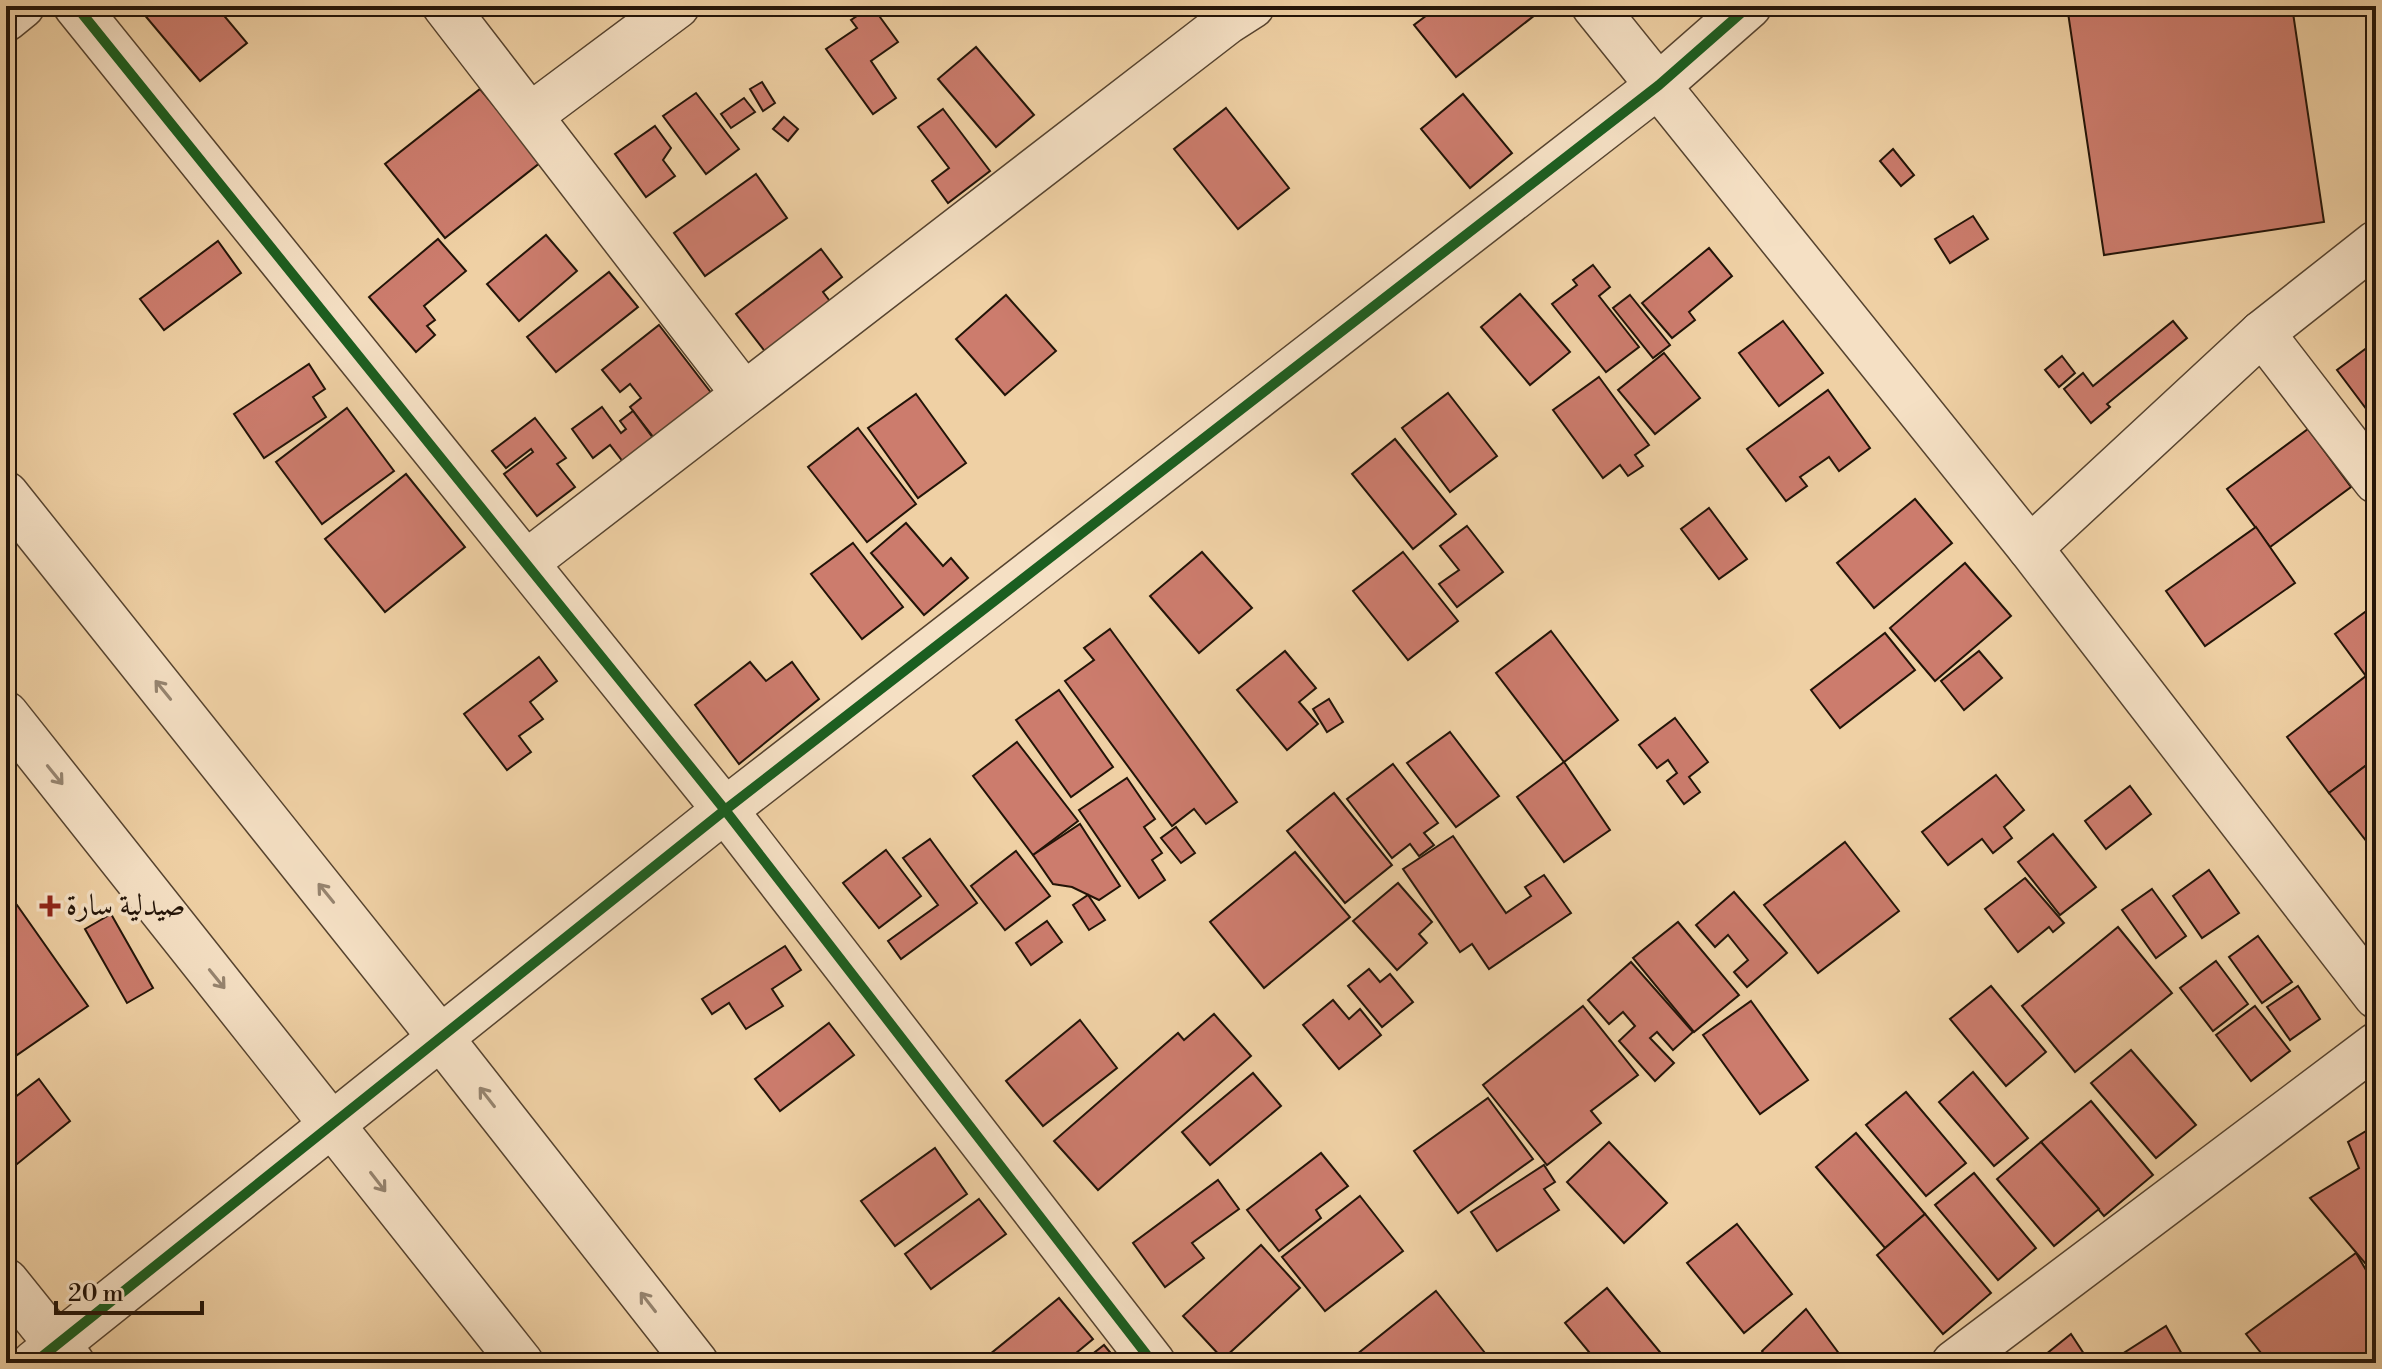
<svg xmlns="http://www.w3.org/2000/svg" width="2382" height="1369" font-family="'Libre Bodoni',Amiri,serif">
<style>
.building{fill:#cc7c6d;stroke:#231408;stroke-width:2}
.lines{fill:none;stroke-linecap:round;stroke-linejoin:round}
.minor-casing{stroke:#56432f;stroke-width:47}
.minor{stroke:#f5e0c4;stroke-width:44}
.cycleway-casing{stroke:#f5e0c4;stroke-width:15}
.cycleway{stroke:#1b5e20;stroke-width:10}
.oneway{stroke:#96846f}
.poi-dot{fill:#8f2418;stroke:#f5e0c4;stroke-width:3}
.labels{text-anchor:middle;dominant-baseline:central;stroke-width:7;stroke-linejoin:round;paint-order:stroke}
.poi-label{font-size:30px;fill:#231408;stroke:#f5e0c4;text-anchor:start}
</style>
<rect width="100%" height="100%" fill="#efd0a4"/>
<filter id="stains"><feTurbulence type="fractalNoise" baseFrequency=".0025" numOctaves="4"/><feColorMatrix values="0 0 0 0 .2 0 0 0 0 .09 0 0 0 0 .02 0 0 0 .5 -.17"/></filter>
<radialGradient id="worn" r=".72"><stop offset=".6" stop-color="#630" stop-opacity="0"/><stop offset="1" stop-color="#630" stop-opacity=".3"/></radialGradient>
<!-- building -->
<g class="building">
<polygon points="137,6 216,6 247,43 200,81"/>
<polygon points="872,6 898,42 871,61 896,98 873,114 826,49 857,28 851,20"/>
<polygon points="1439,6 1528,6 1535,15 1456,77 1414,25"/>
<polygon points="2067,6 2292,6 2324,222 2104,255"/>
<polygon points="976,47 1034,115 996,147 938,79"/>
<polygon points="762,82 775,103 763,111 750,89"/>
<polygon points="480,89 541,162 445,238 385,164"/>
<polygon points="696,93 739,149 706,174 663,116"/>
<polygon points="1463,94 1512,153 1470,188 1421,129"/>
<polygon points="744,98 755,112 731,128 721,114"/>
<polygon points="1226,108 1289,188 1238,229 1174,149"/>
<polygon points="943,109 990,171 948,203 932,181 949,168 918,127"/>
<polygon points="784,117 798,129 788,141 773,129"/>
<polygon points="655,126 671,148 663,160 675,176 646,197 615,154"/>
<polygon points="1893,149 1914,175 1901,186 1880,161"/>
<polygon points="756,174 787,218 705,276 674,233"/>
<polygon points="1973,216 1988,239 1950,263 1935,239"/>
<polygon points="546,235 577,271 519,321 487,284"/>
<polygon points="438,239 466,271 424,306 435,320 427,326 435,335 416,352 369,297"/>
<polygon points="218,241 241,273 164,330 140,299"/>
<polygon points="1709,248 1732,276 1689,312 1695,320 1672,338 1642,303"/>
<polygon points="821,249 842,277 823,292 842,317 777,367 736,314"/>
<polygon points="1593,265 1610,287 1599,296 1639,347 1606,372 1552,304 1577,285 1573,280"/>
<polygon points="609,272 638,307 556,372 527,337"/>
<polygon points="1520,294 1570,352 1530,385 1481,327"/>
<polygon points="1006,295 1056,351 1005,395 956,339"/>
<polygon points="1630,295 1670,345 1653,358 1613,308"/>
<polygon points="1783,321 1823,373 1779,406 1739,353"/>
<polygon points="2173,321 2187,338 2107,404 2110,407 2091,423 2064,389 2083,373 2093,386"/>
<polygon points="659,325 719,403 661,447 630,407 641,398 630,384 620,392 602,370"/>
<polygon points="2376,341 2376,422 2337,370"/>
<polygon points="1664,353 1700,398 1655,434 1618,390"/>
<polygon points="2062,356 2075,373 2059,387 2045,370"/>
<polygon points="309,364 325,389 313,397 326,417 264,458 234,414"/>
<polygon points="1599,377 1649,445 1635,455 1643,466 1628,476 1620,465 1603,478 1553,410"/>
<polygon points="1828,390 1870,448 1839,471 1829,457 1800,477 1807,486 1786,501 1747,449"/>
<polygon points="1448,393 1497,456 1450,492 1402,428"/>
<polygon points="916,394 966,463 918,498 868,428"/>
<polygon points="602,407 621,433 626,429 620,421 633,411 664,453 627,467 610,445 593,458 572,429"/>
<polygon points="347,408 394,471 322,524 276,462"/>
<polygon points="535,418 566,458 557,464 575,487 537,516 504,474 533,452 531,449 506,468 492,451"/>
<polygon points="858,428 916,504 867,542 808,467"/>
<polygon points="2308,429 2351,487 2270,547 2227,489"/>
<polygon points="1395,439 1456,514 1413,549 1352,474"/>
<polygon points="406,474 465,547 385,612 325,539"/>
<polygon points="1915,499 1952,543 1874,608 1837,563"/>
<polygon points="1709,508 1747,559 1719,579 1681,529"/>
<polygon points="906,523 943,566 951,558 968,578 924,615 871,553"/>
<polygon points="1467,526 1503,572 1457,607 1439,584 1459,570 1440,546"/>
<polygon points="2256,527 2295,583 2205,646 2166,591"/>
<polygon points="853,543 903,607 862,639 811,574"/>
<polygon points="1202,552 1252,608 1199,653 1150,596"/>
<polygon points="1403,552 1458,621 1408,660 1353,591"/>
<polygon points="1965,563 2011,616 1935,681 1890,628"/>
<polygon points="2376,604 2376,669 2366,676 2335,634"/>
<polygon points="1110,629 1237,802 1206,824 1194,809 1172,826 1065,681 1094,660 1084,648"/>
<polygon points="1551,631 1618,720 1564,762 1496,673"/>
<polygon points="1885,633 1915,670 1840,728 1811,690"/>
<polygon points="1285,651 1316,688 1299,702 1318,724 1287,750 1237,690"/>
<polygon points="1979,651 2002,678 1964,710 1941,681"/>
<polygon points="539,657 557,681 530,702 543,719 519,736 531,752 507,770 464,714"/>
<polygon points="750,662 766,681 792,662 819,699 739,764 695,705"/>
<polygon points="2376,669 2376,689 2366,676"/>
<polygon points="2366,676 2376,689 2376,758 2329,793 2287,737"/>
<polygon points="1059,690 1113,767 1071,797 1016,720"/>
<polygon points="1329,699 1343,722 1327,732 1313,709"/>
<polygon points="1675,718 1708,762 1689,777 1700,792 1684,804 1667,781 1677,773 1668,760 1657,768 1639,745"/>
<polygon points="1450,732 1499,796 1456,827 1407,763"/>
<polygon points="1017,742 1078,821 1033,855 973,776"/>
<polygon points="2376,758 2376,849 2374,851 2329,793"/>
<polygon points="1564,762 1610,830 1564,862 1517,797"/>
<polygon points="1393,764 1438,823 1424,833 1434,845 1419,856 1410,844 1392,858 1347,799"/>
<polygon points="1996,775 2024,810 2004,827 2012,838 1993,853 1982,839 1948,865 1922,832"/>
<polygon points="1127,778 1155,819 1144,827 1162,853 1152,860 1165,880 1139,898 1079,810"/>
<polygon points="2130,786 2151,814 2106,849 2085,821"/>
<polygon points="1334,793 1392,865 1345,903 1287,831"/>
<polygon points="1080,824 1120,886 1099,900 1072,887 1053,884 1033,855"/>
<polygon points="1176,827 1195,853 1181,863 1161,838"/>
<polygon points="2053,834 2096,887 2060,915 2018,862"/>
<polygon points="1453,836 1506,913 1531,896 1525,887 1544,875 1571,913 1489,969 1472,944 1460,952 1403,869"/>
<polygon points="930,839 977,903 901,959 888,941 938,905 903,858"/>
<polygon points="1845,842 1899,911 1818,973 1764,905"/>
<polygon points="886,850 921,896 879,928 843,883"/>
<polygon points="1016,851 1050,896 1005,930 971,886"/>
<polygon points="1295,852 1350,917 1264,988 1210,922"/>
<polygon points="2209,870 2239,913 2202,938 2173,896"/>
<polygon points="2025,878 2064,923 2053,932 2049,927 2018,952 1985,909"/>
<polygon points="1398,883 1432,922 1419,934 1427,943 1397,970 1353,921"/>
<polygon points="2152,889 2186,936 2156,958 2122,910"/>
<polygon points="1734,892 1787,953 1747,987 1734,972 1748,960 1728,935 1715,947 1696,925"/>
<polygon points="1088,895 1105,920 1089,930 1073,905"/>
<polygon points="17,905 88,1006 17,1055 6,1039 6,912"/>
<polygon points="111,914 153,988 127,1003 85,929"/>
<polygon points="1047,921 1062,942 1031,965 1016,943"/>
<polygon points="1678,922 1739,995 1694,1032 1633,958"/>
<polygon points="2118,927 2172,993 2075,1072 2022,1006"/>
<polygon points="2258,936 2292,982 2262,1003 2229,957"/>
<polygon points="785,946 801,970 772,989 783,1006 746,1029 729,1003 712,1014 702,999"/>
<polygon points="2216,961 2248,1004 2213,1031 2180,988"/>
<polygon points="1631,962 1693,1032 1673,1050 1657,1032 1650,1038 1674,1063 1655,1081 1619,1041 1635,1026 1623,1012 1609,1024 1588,1000"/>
<polygon points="1369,969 1380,982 1390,974 1413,1002 1382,1027 1348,986"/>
<polygon points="1991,986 2046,1052 2006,1086 1950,1019"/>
<polygon points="2298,986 2320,1019 2290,1040 2267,1007"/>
<polygon points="1333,1000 1349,1019 1360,1009 1381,1035 1339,1069 1303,1025"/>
<polygon points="1751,1001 1808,1080 1760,1114 1703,1035"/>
<polygon points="1583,1006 1638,1075 1591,1111 1601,1123 1547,1165 1483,1085"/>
<polygon points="2255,1006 2290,1051 2251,1081 2216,1035"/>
<polygon points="1214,1014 1251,1056 1098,1190 1054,1141 1178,1033 1184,1040"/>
<polygon points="1080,1020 1117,1068 1043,1126 1006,1081"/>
<polygon points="829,1023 854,1055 780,1111 755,1079"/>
<polygon points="2131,1050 2196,1125 2156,1158 2091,1083"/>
<polygon points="1973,1072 2028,1138 1994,1166 1939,1102"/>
<polygon points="1253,1073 1281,1106 1210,1165 1182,1132"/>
<polygon points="39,1079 70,1121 6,1173 6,1104"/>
<polygon points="1906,1092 1966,1163 1926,1196 1866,1125"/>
<polygon points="1488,1098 1533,1159 1458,1213 1414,1151"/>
<polygon points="2091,1101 2153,1175 2104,1216 2041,1142"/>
<polygon points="2376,1125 2376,1276 2310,1198 2359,1168 2348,1142"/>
<polygon points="1856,1133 1925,1214 1885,1248 1816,1167"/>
<polygon points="1609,1142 1667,1203 1624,1243 1567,1182"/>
<polygon points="2041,1142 2099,1209 2054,1246 1997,1179"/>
<polygon points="935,1148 967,1194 895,1246 861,1201"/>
<polygon points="1321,1153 1348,1186 1316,1210 1321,1218 1279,1251 1247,1210"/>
<polygon points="1544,1165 1555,1182 1544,1189 1559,1210 1497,1251 1471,1212"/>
<polygon points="1974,1173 2036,1248 1998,1280 1935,1205"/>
<polygon points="1218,1180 1239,1209 1192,1243 1204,1258 1165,1287 1133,1243"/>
<polygon points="1360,1196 1403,1251 1325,1311 1282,1257"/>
<polygon points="979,1199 1006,1234 931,1289 905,1254"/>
<polygon points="1925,1214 1991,1293 1943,1334 1877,1255"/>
<polygon points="1737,1224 1792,1294 1744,1333 1687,1263"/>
<polygon points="1261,1245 1300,1288 1223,1359 1183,1316"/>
<polygon points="2356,1253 2376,1287 2376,1357 2370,1363 2269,1363 2246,1334"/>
<polygon points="1607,1288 1669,1363 1598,1363 1565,1323"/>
<polygon points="1436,1291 1489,1358 1483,1363 1362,1363 1356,1355"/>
<polygon points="1059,1298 1093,1339 1064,1363 987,1363 984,1359"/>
<polygon points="1806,1309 1846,1363 1771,1363 1762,1351"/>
<polygon points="2166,1326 2187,1363 2108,1363"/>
<polygon points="2071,1334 2090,1363 2035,1363"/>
<polygon points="1104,1345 1119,1363 1081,1363"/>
<polygon points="1581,1354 1588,1363 1569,1363"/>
</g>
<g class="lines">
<defs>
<g id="minor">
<polyline points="76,6 725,810 1153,1363"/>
<polyline points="445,6 744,394"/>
<polyline points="1594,6 2030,548 2376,996"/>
<polyline points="6,19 22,6"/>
<polyline points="531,115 677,6"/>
<polyline points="2262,333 2376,481"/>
<polyline points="6,494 440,1037 696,1363"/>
<polyline points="2030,548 2262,333 2376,243"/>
<polyline points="527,562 1227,22 1252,6"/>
<polyline points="6,714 521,1363"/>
<polyline points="6,1281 72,1363"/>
<polyline points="34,1363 725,810 1659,85 1749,6"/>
<polyline points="1954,1363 2376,1045"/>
</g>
</defs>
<!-- minor casing -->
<use href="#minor" class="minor-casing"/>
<!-- minor -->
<use href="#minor" class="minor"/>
<defs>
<g id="cycleway">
<polyline points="76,6 725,810 1153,1363"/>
<polyline points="34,1363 725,810 1659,85 1749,6"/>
</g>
</defs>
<!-- cycleway casing -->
<use href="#cycleway" class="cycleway-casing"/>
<!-- cycleway -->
<use href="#cycleway" class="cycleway"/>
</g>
<!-- one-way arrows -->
<defs><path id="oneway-shaft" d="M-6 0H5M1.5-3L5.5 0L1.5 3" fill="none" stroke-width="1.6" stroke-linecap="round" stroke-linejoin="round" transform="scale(2)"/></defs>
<g class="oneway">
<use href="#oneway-shaft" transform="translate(163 690) rotate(-129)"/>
<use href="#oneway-shaft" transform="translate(55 775) rotate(51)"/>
<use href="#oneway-shaft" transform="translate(326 893) rotate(-129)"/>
<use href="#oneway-shaft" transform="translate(217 979) rotate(51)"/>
<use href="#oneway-shaft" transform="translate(487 1097) rotate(-128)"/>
<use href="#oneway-shaft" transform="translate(378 1182) rotate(52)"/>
<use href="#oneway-shaft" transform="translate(648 1302) rotate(-128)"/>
</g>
<!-- markers -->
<path class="poi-dot" d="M46 894h8v8h8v8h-8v8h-8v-8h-8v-8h8z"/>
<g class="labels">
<!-- poi labels -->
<g class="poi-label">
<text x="66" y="906">صيدلية سارة</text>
</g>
</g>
<!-- margin -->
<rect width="2382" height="1369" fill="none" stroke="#efd0a4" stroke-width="32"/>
<rect x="8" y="8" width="2366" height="1353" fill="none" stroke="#231408" stroke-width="4"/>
<rect x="16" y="16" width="2350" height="1337" fill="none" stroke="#231408" stroke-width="2"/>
<!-- scale -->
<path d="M56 1301v12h146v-12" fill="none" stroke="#231408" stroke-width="4"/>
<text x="68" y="1301" font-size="24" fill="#231408" stroke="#f5e0c4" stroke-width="6" paint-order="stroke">20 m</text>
<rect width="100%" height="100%" filter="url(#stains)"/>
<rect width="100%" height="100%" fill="url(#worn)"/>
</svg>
